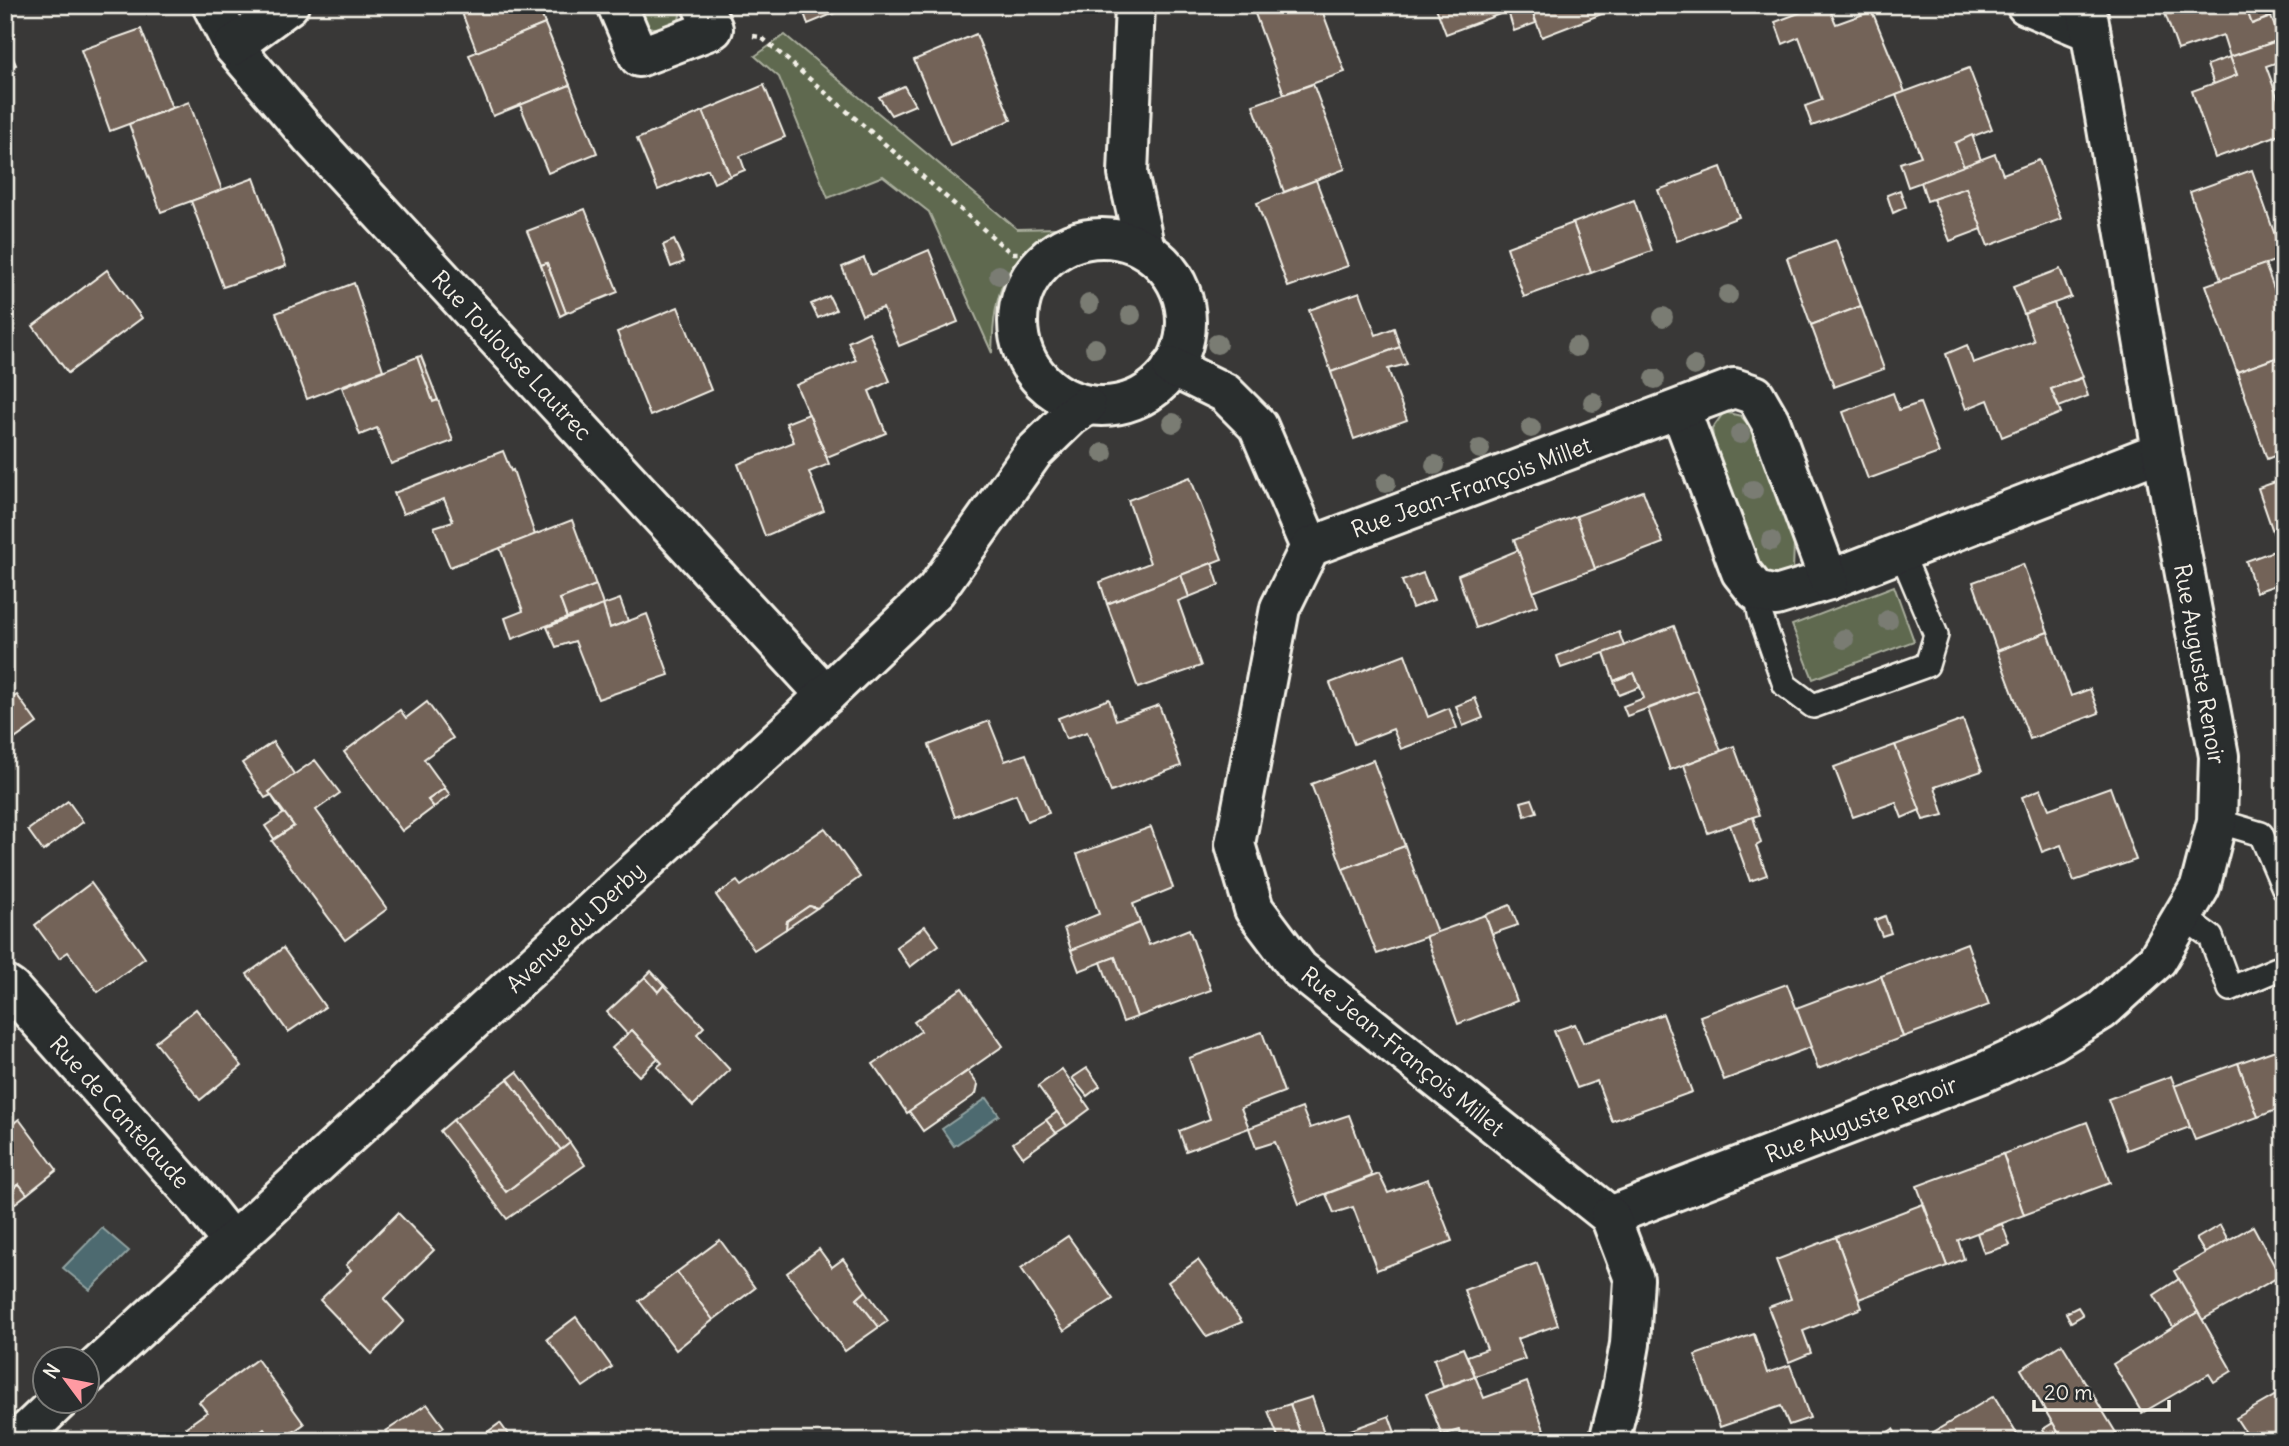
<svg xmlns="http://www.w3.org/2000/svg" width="2289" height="1446" font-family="Delius,sans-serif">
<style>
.green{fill:#5e6950;stroke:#a9ad9c;stroke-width:2}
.water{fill:#4d6b70;stroke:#90a1a0;stroke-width:2}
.building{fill:#736359;stroke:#f4f1e8;stroke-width:2}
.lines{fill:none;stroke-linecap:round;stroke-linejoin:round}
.lane-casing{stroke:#f4f1e8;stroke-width:28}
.street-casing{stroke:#f4f1e8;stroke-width:44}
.path{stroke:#f4f1e8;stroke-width:4.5;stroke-dasharray:5 5;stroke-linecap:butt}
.lane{stroke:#2a2d2e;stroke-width:23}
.street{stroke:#2a2d2e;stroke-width:38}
.tree{fill:#7a7c73}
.labels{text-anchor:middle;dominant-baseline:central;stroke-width:6;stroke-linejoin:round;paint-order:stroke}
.street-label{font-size:23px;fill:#f4f1e8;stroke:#2a2d2e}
</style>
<rect width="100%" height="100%" fill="#393837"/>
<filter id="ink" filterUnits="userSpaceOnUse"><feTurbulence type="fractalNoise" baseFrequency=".0143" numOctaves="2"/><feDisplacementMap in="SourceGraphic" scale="14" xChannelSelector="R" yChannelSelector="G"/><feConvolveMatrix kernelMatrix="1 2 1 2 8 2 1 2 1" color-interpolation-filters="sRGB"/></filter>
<g filter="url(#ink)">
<!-- green -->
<g class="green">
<polygon points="637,5 682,5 679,20 663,30 648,27"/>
<path d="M785 35 1017 229 1059 228C1003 260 994 290 992 353L929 212 883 176 828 198 779 77 755 56Z"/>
<polygon points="1724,412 1741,416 1753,430 1794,543 1793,571 1780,580 1765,576 1754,559 1714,445 1712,429"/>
<polygon points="1894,586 1914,641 1813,679 1792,625"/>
</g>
<!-- water -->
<g class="water">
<polygon points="987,1098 999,1115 954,1146 942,1129"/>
<polygon points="102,1228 129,1251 90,1290 63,1268"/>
</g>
<!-- building -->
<g class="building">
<polygon points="459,5 538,5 545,24 477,52"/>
<polygon points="801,5 854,5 808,24"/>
<polygon points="1260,5 1320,5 1345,72 1284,94 1253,8"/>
<polygon points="1435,5 1530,5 1536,23 1514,31 1508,11 1446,34"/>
<polygon points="1530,5 1625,5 1542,37"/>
<polygon points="1820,5 1828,5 1836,24 1872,11 1905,92 1812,126 1805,106 1822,100 1799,37 1783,44 1775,22"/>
<polygon points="2162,5 2245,5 2252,24 2271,17 2280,40 2230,57 2223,35 2178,50"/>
<polygon points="2245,5 2274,5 2277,14 2252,24"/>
<polygon points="545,24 570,85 493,116 469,55"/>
<polygon points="141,29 172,108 110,131 81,50"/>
<polygon points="976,34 1011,120 950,145 914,60"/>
<polygon points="2280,40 2284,60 2266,66 2284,115 2284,133 2215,158 2192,91 2237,75 2230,57"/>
<polygon points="8,47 16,65 5,69 5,48"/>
<polygon points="2230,57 2237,75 2214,84 2207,65"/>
<polygon points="1969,68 1992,129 1955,143 1964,167 1908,187 1900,163 1921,156 1896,95"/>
<polygon points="1313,84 1345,169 1284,192 1253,105"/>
<polygon points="570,85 597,153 548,173 520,105"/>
<polygon points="764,85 785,137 740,156 745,170 730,176 703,111"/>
<polygon points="904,86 915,105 891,115 879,97"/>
<polygon points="189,102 222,190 161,212 129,124"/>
<polygon points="703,111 730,176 714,183 708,169 658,190 637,139"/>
<polygon points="1972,135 1981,160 1964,167 1955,143"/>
<polygon points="1995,154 2003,174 2039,160 2061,219 1988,246 1966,188 1927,201 1921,182"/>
<polygon points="1721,167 1739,217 1677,241 1658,190"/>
<polygon points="2252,170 2283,258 2221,280 2190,192"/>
<polygon points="254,178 286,266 223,287 191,201"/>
<polygon points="1316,180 1348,266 1288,287 1257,203"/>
<polygon points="1966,188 1982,229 1950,241 1933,199"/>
<polygon points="1900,190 1906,207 1893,213 1887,195"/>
<polygon points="1634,200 1652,251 1591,273 1573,223"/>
<polygon points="585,209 618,292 566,313 547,263 541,265 527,231"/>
<polygon points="1573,223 1591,273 1524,297 1507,247"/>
<polygon points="674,240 684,262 671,267 663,245"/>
<polygon points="1836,240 1861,306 1811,325 1787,258"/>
<polygon points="929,250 958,322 899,346 883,308 862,315 842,267 864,258 871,275"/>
<polygon points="547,263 566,313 560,316 541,265"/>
<polygon points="2265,264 2284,316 2284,355 2237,372 2206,285"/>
<polygon points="2060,269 2071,297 2024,314 2013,287"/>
<polygon points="107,270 142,318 68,373 33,326"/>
<polygon points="354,283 383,370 307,399 276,313"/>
<polygon points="1360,292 1376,335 1394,328 1400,347 1331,372 1309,310"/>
<polygon points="829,296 836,310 818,318 811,304"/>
<polygon points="2054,303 2083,377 2051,389 2061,413 2002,437 1988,400 1966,409 1946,354 1967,345 1973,363 2034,341 2024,314"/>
<polygon points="1861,306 1884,369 1834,387 1811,325"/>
<polygon points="678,307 711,390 650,416 617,332"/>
<polygon points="869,332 890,381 869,391 886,433 827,457 796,385 856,360 848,342"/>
<polygon points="1400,347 1407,364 1388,369 1407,420 1354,439 1331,372"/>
<polygon points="2284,355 2284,452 2267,459 2237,372"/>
<polygon points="421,356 438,400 433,402 417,357"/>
<polygon points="417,357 433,402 438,400 453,441 391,464 377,428 360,435 342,387"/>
<polygon points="2082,378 2088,396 2059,407 2051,389"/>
<polygon points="1893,393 1899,410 1920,403 1939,453 1868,479 1843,412"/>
<polygon points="809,414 829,464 809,472 824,511 765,536 738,464 794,442 786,423"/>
<polygon points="503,451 511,471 513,470 535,535 450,567 434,527 453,521 444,499 403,514 394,493"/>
<polygon points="1190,477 1222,559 1107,604 1100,582 1150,563 1128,500"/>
<polygon points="2284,479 2284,548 2279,549 2258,488"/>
<polygon points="1643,491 1663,543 1595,569 1576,516"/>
<polygon points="1576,516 1595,569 1533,592 1514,540"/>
<polygon points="572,520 596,585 560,599 567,618 512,639 505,618 523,611 500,548"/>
<polygon points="2279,549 2284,562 2284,582 2256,592 2246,561"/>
<polygon points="1518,550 1538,605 1476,628 1458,575"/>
<polygon points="1212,563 1219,585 1189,597 1181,575"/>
<polygon points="2023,564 2048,632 1997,651 1973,582"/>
<polygon points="1423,573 1434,600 1412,608 1402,581"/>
<polygon points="1181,575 1189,597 1178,601 1201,666 1138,688 1107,604"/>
<polygon points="596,585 603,605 567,618 560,599"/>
<polygon points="620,599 628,621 610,628 603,605"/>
<polygon points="603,605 610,628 647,614 669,675 598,699 575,641 556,647 547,627"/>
<polygon points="1674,626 1698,690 1627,716 1623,706 1644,698 1640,687 1634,673 1614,681 1604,653"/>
<polygon points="1619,632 1624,646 1561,668 1557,656"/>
<polygon points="2048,632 2071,696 2090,689 2099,713 2030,739 1997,651"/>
<polygon points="1405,654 1428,717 1449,708 1457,728 1401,749 1393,729 1354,744 1330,683"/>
<polygon points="1634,673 1640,687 1619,695 1614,681"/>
<polygon points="1698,690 1721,751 1670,770 1648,709"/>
<polygon points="17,695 37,723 5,746 5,703"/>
<polygon points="1475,698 1483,718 1463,726 1456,706"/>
<polygon points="1109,699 1116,720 1159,705 1181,766 1111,792 1087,732 1066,739 1058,718"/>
<polygon points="427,702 453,738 424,759 445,788 428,800 434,807 402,831 344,752 400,710 406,718"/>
<polygon points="1963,720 1982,771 1935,787 1944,815 1923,820 1895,745"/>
<polygon points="989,721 1005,761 1026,754 1049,813 1027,821 1016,794 955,817 929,745"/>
<polygon points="273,742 294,774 269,792 294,826 274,839 265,826 283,814 271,795 265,798 242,763"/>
<polygon points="1895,745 1920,810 1902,818 1896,802 1853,817 1834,767"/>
<polygon points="1734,746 1759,815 1708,833 1684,765"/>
<polygon points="315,760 340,793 316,810 387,909 345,940 272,841 294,826 269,792"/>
<polygon points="1373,760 1405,846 1343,869 1311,784"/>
<polygon points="2110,787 2136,860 2074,881 2061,845 2042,852 2022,797 2041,789 2049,809"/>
<polygon points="445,788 450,795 434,807 428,800"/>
<polygon points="1532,799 1537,812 1525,816 1521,802"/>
<polygon points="68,801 83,822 43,851 28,830"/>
<polygon points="1753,817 1761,843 1756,846 1767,875 1750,881 1730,825"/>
<polygon points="1151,827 1173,888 1133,904 1140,923 1071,950 1064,928 1099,914 1077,854"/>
<polygon points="825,828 860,877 817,908 809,906 787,921 786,929 754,950 716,895 737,881 741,886"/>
<polygon points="1405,846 1437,933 1377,954 1343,869"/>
<polygon points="91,883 145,958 98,992 68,952 59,958 35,925"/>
<polygon points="1510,905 1518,925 1492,934 1485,915"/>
<polygon points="809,906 817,908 786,929 787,921"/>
<polygon points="1485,915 1517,1001 1458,1024 1426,936"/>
<polygon points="1885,916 1891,933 1882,936 1875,920"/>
<polygon points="1140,923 1149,945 1189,929 1211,990 1137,1017 1115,957 1079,971 1071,950"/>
<polygon points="925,926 939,945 910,967 896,947"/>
<polygon points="1967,943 1989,1005 1903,1037 1881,976"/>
<polygon points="283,948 325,1007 288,1032 247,974"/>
<polygon points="1115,957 1137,1017 1123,1022 1101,962"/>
<polygon points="651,971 664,985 658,992 645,977"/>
<polygon points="1881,976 1903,1037 1818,1069 1796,1008"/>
<polygon points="645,977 658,992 664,985 704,1027 697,1034 730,1070 693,1106 657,1067 662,1063 632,1030 627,1034 607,1012"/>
<polygon points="1787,984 1811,1047 1724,1080 1700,1016"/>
<polygon points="962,988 1003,1046 907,1113 873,1064 921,1031 914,1022"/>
<polygon points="196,1009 242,1066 200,1100 155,1042"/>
<polygon points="1663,1014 1692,1092 1612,1121 1597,1081 1577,1088 1554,1031 1575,1024 1583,1043"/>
<polygon points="632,1030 658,1058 639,1076 612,1048"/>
<polygon points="1262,1032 1284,1092 1241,1108 1249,1128 1186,1151 1179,1131 1210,1119 1189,1058"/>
<polygon points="2284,1047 2284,1107 2258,1117 2238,1063"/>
<polygon points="2238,1063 2258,1117 2195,1140 2174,1086"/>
<polygon points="1087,1068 1100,1086 1087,1096 1072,1078"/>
<polygon points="1062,1069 1090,1109 1067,1126 1038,1086"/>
<polygon points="968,1071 978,1085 976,1094 923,1131 909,1111"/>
<polygon points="517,1072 570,1143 561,1150 508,1079"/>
<polygon points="2171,1076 2190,1127 2127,1150 2108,1099"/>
<polygon points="508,1079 561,1150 506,1192 453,1120"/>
<polygon points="1302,1108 1310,1128 1349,1115 1372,1176 1299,1204 1275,1142 1256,1148 1249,1128"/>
<polygon points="1057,1112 1067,1126 1056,1133 1046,1120"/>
<polygon points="19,1119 57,1170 27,1194 19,1184 5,1195 5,1130"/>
<polygon points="453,1120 506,1192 570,1143 585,1165 507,1219 440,1131"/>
<polygon points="1046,1120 1056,1133 1023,1157 1013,1143"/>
<polygon points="2087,1122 2110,1183 2024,1215 2003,1154"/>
<polygon points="2003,1154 2024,1215 1958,1240 1964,1259 1947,1266 1917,1186"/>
<polygon points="1379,1174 1388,1193 1428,1179 1452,1241 1377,1270 1353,1207 1334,1213 1326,1194"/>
<polygon points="19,1184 27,1194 5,1211 5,1195"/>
<polygon points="1923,1204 1947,1266 1859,1299 1836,1237"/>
<polygon points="398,1213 434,1250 384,1299 404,1321 372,1354 320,1300 351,1270 346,1265"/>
<polygon points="2002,1224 2010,1245 1984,1253 1977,1233"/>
<polygon points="2220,1225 2228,1240 2205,1253 2196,1239"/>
<polygon points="2253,1226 2280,1276 2202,1320 2174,1271"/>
<polygon points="1068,1236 1113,1299 1064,1331 1021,1268"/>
<polygon points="1836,1237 1862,1308 1803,1331 1811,1353 1789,1362 1768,1307 1791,1299 1776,1260"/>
<polygon points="720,1240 755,1288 713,1320 677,1272"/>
<polygon points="819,1249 832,1267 843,1259 866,1291 857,1299 879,1327 845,1351 787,1273"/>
<polygon points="1198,1260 1242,1322 1207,1337 1168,1282"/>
<polygon points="1537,1263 1558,1325 1517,1339 1525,1359 1475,1376 1467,1356 1487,1349 1464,1290"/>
<polygon points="677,1272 713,1320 676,1350 639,1301"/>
<polygon points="2179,1279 2198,1312 2173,1327 2154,1295"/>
<polygon points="866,1291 888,1321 879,1327 857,1299"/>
<polygon points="2078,1307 2083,1315 2071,1322 2066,1313"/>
<polygon points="2198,1312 2232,1371 2214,1382 2209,1374 2142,1413 2113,1364"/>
<polygon points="576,1317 612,1367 583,1387 547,1339"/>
<polygon points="1754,1334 1767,1373 1790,1365 1810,1418 1789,1425 1781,1406 1720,1427 1695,1355"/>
<polygon points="2062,1344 2121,1441 2063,1441 2021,1369"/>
<polygon points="1463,1348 1475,1376 1443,1387 1434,1359"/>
<polygon points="257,1359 304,1424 281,1441 272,1441 264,1429 248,1441 196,1441 186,1427 207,1412 199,1402"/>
<polygon points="1475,1376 1484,1398 1527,1382 1548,1441 1464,1441 1459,1430 1442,1435 1426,1394"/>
<polygon points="2283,1391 2284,1441 2251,1441 2236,1418"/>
<polygon points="1994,1396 2021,1441 1923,1441 1922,1439"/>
<polygon points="1312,1397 1326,1439 1389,1416 1398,1441 1303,1441 1290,1404"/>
<polygon points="427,1404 444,1427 424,1441 394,1441 386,1431"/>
<polygon points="1290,1404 1303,1441 1279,1441 1277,1434 1268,1411"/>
<polygon points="500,1423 513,1441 475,1441"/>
<polygon points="2053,1423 2063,1441 2050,1441 2043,1429"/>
<polygon points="1893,1429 1900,1441 1874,1441"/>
</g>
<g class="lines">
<defs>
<g id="lane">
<polyline points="1756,591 1760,614 1785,685 1813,706 1927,665 1936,635 1901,552"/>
<polyline points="2217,821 2261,834 2284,888"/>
<polyline points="2182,916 2211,937 2230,989 2284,966"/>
</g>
<g id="street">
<polyline points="212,5 233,46 309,135 826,695"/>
<polyline points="617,5 639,57 713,29 702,5"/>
<polyline points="1135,5 1128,174 1145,249"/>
<polyline points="2026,5 2089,31"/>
<polyline points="233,46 289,5"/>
<circle cx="1102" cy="322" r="84"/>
<polyline points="1172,367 1225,393 1258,426 1310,547"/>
<polyline points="1680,409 1741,572 1756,591 1776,596 1829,580 2162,451"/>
<polyline points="5,985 11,989 196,1197 231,1241"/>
<polyline points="1610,1216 1980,1074 2052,1041 2102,1010 2157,960 2200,887 2217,821 2219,756 2162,451 2086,5"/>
<polyline points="1610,1216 1299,969 1254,909 1235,844 1280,608 1310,547 1734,388 1755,395 1770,421 1829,580"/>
<polyline points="88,1375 790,729 936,590 1033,453 1071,416 1086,406"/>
<polyline points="17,1441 60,1400"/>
<polyline points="1609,1441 1621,1394 1630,1344 1634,1279 1610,1216"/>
</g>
</defs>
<!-- lane casing -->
<use href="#lane" class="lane-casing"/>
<!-- street casing -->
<use href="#street" class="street-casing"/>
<!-- path -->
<polyline class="path" points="753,36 761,37 1011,253 1053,253"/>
<!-- lane -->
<use href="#lane" class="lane"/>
<!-- street -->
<use href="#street" class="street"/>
</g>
<!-- trees -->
<g class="tree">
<circle cx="999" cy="275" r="10"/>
<circle cx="1728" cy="295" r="10"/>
<circle cx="1089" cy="304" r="10"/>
<circle cx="1131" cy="315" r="10"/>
<circle cx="1663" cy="317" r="10"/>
<circle cx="1217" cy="344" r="10"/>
<circle cx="1576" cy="347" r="10"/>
<circle cx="1095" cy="348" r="10"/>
<circle cx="1694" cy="366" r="10"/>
<circle cx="1655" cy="379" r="10"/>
<circle cx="1593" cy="402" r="10"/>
<circle cx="1173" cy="423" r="10"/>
<circle cx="1531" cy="428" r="10"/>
<circle cx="1740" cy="434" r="10"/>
<circle cx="1480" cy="449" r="10"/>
<circle cx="1103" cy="453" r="10"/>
<circle cx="1435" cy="465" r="10"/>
<circle cx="1386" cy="483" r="10"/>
<circle cx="1753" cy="490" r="10"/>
<circle cx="1771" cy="541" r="10"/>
<circle cx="1888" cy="620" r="10"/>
<circle cx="1844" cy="639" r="10"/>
</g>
</g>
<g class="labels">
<!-- street labels -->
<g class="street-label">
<text transform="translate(512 355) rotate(47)">Rue Toulouse Lautrec</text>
<text transform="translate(1471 487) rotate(-20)">Rue Jean-François Millet</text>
<text transform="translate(2200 664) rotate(80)">Rue Auguste Renoir</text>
<text transform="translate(575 927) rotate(-43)">Avenue du Derby</text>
<text transform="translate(1403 1051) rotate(39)">Rue Jean-François Millet</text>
<text transform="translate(120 1112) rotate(48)">Rue de Cantelaude</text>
<text transform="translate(1861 1119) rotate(-21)">Rue Auguste Renoir</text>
</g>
</g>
<!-- margin -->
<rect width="2289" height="1446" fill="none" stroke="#2a2d2e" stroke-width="28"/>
<rect x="14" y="14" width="2261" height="1418" fill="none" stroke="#f4f1e8" stroke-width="2.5" filter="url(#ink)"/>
<!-- north arrow -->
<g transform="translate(66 1380) rotate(302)"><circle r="33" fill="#2a2d2e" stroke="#7b7b78" stroke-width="2"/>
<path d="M0-5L12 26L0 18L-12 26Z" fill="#ff9aa2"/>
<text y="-10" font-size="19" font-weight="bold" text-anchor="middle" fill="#f4f1e8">N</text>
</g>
<!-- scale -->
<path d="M2034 1400v10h135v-10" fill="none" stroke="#f4f1e8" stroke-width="3.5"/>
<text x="2044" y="1400" font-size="21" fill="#f4f1e8" stroke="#2a2d2e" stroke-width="5" paint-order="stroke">20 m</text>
</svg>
